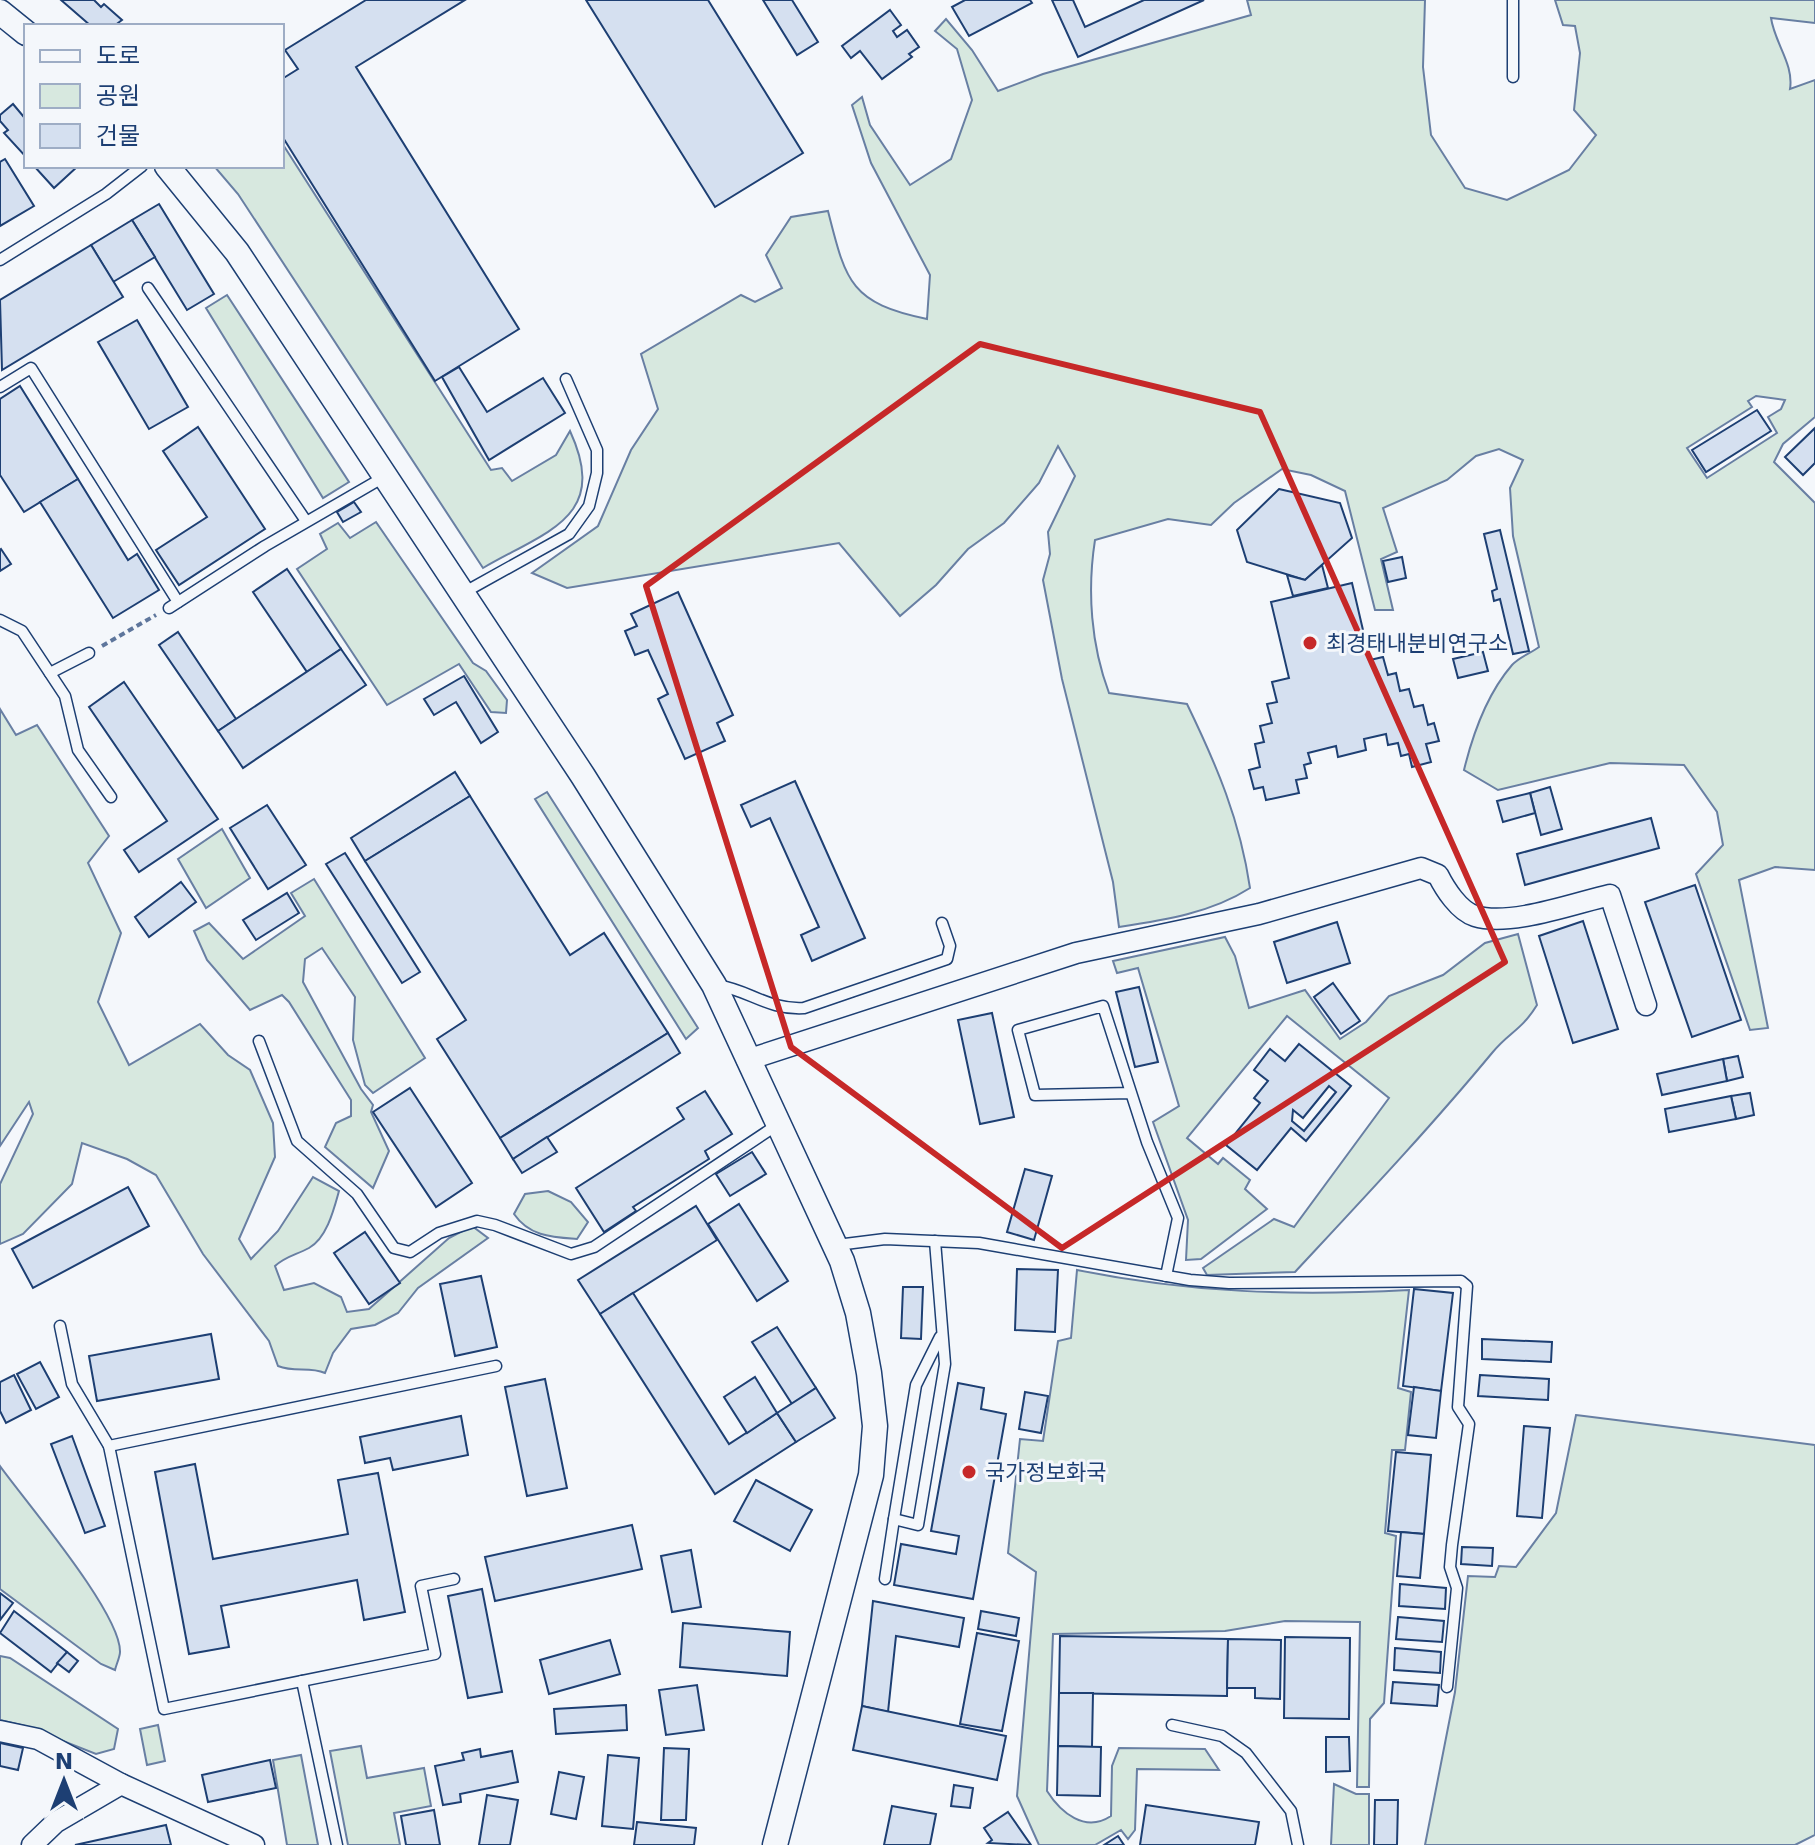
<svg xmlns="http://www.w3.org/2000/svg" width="1815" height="1845" font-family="'DejaVu Sans','Noto Sans KR',sans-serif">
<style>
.green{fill:#d7e8df;stroke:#687fa3;stroke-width:2;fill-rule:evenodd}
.building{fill:#d5e0f0;stroke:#1d3f73;stroke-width:2;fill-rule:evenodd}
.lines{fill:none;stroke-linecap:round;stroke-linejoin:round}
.service-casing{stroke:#1d3f73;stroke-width:13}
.minor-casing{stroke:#1d3f73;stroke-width:23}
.tertiary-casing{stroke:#1d3f73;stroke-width:27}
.path{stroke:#5e769c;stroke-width:4;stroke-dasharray:6 4;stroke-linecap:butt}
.service{stroke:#f4f7fb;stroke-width:10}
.minor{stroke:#f4f7fb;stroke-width:20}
.tertiary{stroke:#f4f7fb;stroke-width:24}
.marked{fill:none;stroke:#c62828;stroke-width:6;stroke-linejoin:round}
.poi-dot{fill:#c62828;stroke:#f4f7fb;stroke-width:3}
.labels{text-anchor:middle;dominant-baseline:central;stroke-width:6;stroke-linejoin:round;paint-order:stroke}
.poi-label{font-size:22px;fill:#1d3f73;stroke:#f4f7fb;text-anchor:start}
</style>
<rect width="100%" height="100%" fill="#f4f7fb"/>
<!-- green -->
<g class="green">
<path d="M1247 0H1425L1423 67 1431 135 1465 188 1507 200 1569 170 1596 135 1574 110 1580 53 1575 26 1563 25 1555 0H1815V23L1771 18C1775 44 1794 64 1790 89L1815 80V417L1783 444 1774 462 1815 503V870L1775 867 1739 880 1768 1028 1750 1030 1696 874 1723 845 1717 812 1684 765 1610 763 1498 790 1464 770C1473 733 1487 694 1512 665 1519 657 1531 653 1539 647L1513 536 1510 488 1523 460 1499 449 1476 456 1447 480 1383 508 1397 552 1381 559 1393 610H1375L1345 491 1311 475 1282 469 1234 503 1211 525 1168 519 1095 540C1087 591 1091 645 1109 693L1187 704C1217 766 1240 820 1250 888 1211 913 1165 920 1119 927L1113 882 1062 679 1043 580 1050 554 1048 532 1075 476 1058 446 1039 483 1004 523 968 549 936 585 900 616 839 543 567 588 532 573 598 526 631 450 658 409 641 354 741 295 755 302 782 288 766 255 791 217 828 211C846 282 850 303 927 319L930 275 871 163 852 105 862 97 870 125 910 185 951 159 972 100 957 49 935 31 946 19 972 50 998 91 1043 74 1251 15ZM1756 396 1785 400 1781 409 1768 417 1777 433 1707 478 1687 448 1752 407 1748 401Z"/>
<path d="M282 143 491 470 502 468 512 481 556 455 570 431C610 518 546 531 483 568L238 194 214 166H282Z"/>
<polygon points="227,295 349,482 323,498 206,308"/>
<polygon points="376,522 473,663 486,671 507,700 506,713 491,712 459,664 387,705 297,569 327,549 320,534 338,523 350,538"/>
<path d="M0 709 16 735 37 725 109 836 88 863 121 933 98 1002 129 1065 200 1024 228 1055 250 1070 273 1123 275 1157 239 1239 251 1259 278 1231 313 1177 339 1191C334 1209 327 1238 309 1248 296 1255 286 1256 275 1266L284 1290 314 1283 341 1297 347 1312 369 1309 449 1238 472 1226 488 1238 418 1288 398 1313 375 1325 351 1329 333 1353 325 1373C309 1366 295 1373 278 1366L269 1341 203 1254 156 1175 127 1159 82 1143 72 1184 23 1234 0 1244V1184L33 1114 29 1102 0 1146Z"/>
<polygon points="547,792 698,1028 686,1039 535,799"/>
<polygon points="222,829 250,878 206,908 178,859"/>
<polygon points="314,879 425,1058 373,1093 365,1085 353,1040 355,997 322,948 305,959 303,982 361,1089 373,1105 371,1112 389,1151 373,1188 325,1147 336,1123 351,1116 351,1100 289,1002 282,995 250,1010 207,960 194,931 209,923 243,959 305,916 291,893"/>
<path d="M1518 934 1537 1005C1521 1031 1509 1032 1492 1053 1429 1129 1362 1200 1295 1272L1207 1275 1203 1268 1274 1219 1294 1227 1389 1098 1287 1016 1187 1138 1218 1164 1223 1158 1250 1180 1245 1189 1267 1209 1201 1259 1186 1260 1188 1220 1153 1122 1179 1106 1138 968 1117 973 1113 961 1225 937 1235 956 1249 1008 1305 990 1340 1039 1366 1022 1389 996 1443 975 1485 943Z"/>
<path d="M548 1191 571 1202 588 1222 577 1239C551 1237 529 1236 514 1214L525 1194Z"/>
<path d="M1077 1270C1191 1293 1293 1296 1409 1290L1398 1388 1411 1392 1405 1450H1392L1385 1533 1396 1536 1384 1703 1370 1719 1369 1787H1357L1360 1622 1285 1621 1225 1631 1053 1634 1047 1791C1061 1813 1085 1833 1111 1816L1112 1766 1119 1748 1205 1749 1219 1770 1137 1769 1135 1830 1128 1839 1121 1830 1095 1845H1039L1017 1796 1036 1572 1008 1553 1020 1439 1043 1441 1058 1341 1071 1338Z"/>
<polygon points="1576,1415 1815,1445 1815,1835 1795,1845 1425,1845 1455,1692 1468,1576 1495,1577 1499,1566 1516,1567 1556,1513"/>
<path d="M0 1466C25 1501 121 1613 120 1652 120 1657 116 1665 115 1670L101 1664 0 1589Z"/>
<polygon points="0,1656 10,1658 118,1729 114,1749 96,1754 25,1726 0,1720"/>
<polygon points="158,1725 165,1761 147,1765 140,1729"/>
<polygon points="361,1746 367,1778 424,1768 431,1806 394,1813 400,1845 348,1845 330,1751"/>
<polygon points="301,1755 318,1845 287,1845 273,1760"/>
<polygon points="1334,1784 1356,1794 1369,1794 1369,1845 1331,1845"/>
</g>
<!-- building -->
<g class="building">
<polygon points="61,0 94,0 101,7 104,4 122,20 114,26 91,26"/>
<polygon points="366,0 465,0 356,67 519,329 435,381 282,136 282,79 298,69 285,50"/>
<polygon points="586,0 708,0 803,153 715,207"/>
<polygon points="763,0 792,0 818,42 797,55"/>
<polygon points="965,0 1030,0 1032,3 969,36 952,7"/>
<polygon points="1052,0 1073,0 1085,27 1144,0 1204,0 1078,57"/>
<polygon points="890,10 901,25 893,31 897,37 907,30 919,47 909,54 912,57 882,79 860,51 851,58 842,46"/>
<polygon points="13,104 23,116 26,113 26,157 4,133 8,130 0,121 0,115"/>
<polygon points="5,159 34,206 0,226 0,162"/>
<polygon points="34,166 78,166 54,188"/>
<polygon points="159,204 214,294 187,310 132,220"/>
<polygon points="132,220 155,257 113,282 91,245"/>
<polygon points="91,245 123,297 2,370 0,300"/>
<polygon points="137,320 188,407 149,429 98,342"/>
<polygon points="459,367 487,412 543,378 565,413 489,460 442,377"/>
<polygon points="20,386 78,479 24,512 0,475 0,399"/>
<polygon points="1757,410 1771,431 1706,472 1692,450"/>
<polygon points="198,427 265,529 179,585 156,550 207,517 163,451"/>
<polygon points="1815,428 1815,463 1803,475 1785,457"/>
<polygon points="78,479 128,560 137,554 159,590 113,618 40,502"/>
<polygon points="1279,489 1340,503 1352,538 1305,580 1247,562 1237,530"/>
<polygon points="354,502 361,512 343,522 337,512"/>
<polygon points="1500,530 1529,651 1513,654 1500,599 1494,601 1492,591 1497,589 1484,534"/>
<polygon points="1,549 11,564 0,571 0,550"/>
<polygon points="1402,557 1406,578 1388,582 1383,561"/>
<polygon points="1322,565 1328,588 1293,596 1287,575 1305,580"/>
<polygon points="287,569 341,649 307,672 253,592"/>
<polygon points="1352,583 1370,660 1383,657 1388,675 1396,673 1400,691 1409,689 1414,707 1423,705 1428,725 1434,723 1439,741 1426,744 1431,762 1412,767 1409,754 1401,756 1398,743 1388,745 1386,734 1364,739 1366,750 1338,757 1336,746 1308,753 1311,763 1304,765 1307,778 1296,780 1299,793 1266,800 1263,787 1254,789 1249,770 1260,767 1255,744 1264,742 1260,726 1272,723 1267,704 1277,702 1272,682 1289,678 1271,602"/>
<polygon points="678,592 733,715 717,723 725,741 685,759 658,699 668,694 648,650 635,655 625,631 637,626 631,614"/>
<polygon points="178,632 236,719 218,731 159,645"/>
<polygon points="341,649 366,685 243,768 218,731"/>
<polygon points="1483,652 1488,671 1458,678 1453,659"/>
<polygon points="464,676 498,732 481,743 456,702 434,715 424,699"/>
<polygon points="124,682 218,819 139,872 124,850 167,821 89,707"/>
<polygon points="455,772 470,796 365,861 351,838"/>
<polygon points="795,781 865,938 812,961 801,935 819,927 770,818 751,827 741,805"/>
<polygon points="1550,787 1562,829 1541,835 1530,793"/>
<polygon points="1530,793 1535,813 1503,822 1497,801"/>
<polygon points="470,796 570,955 604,933 668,1033 500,1138 437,1039 466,1020 365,861"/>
<polygon points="267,805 306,865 268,889 230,828"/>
<polygon points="1651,818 1659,848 1525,885 1517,854"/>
<polygon points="345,853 420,972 402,983 326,864"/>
<polygon points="181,882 196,902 149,937 135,917"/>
<polygon points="1695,885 1741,1020 1692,1037 1645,902"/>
<polygon points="287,893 299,913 256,940 243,920"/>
<polygon points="1583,921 1618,1029 1573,1043 1539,936"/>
<polygon points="1337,922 1350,963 1287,983 1274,942"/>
<polygon points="1333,983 1360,1021 1341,1034 1314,997"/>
<polygon points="1139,987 1158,1062 1135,1067 1116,992"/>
<polygon points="992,1013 1014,1117 980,1124 958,1020"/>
<polygon points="668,1033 680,1053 513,1159 500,1138"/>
<path d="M1299 1044 1351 1086 1306 1141 1291 1128 1257 1170 1226 1145 1260 1103 1254 1098 1268 1081 1254 1070 1270 1049 1285 1061ZM1329 1086 1336 1092 1304 1131 1292 1121 1293 1110 1303 1118Z"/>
<polygon points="1738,1056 1743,1077 1727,1081 1723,1059"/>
<polygon points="1723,1059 1727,1081 1662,1095 1657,1074"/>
<polygon points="410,1088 472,1183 436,1207 373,1112"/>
<polygon points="705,1091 732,1134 705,1151 709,1159 633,1207 636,1211 604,1232 576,1188 684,1119 677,1108"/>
<polygon points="1750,1093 1754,1115 1736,1119 1731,1096"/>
<polygon points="1731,1096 1736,1119 1669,1132 1665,1109"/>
<polygon points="547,1137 557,1152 522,1173 513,1159"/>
<polygon points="752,1152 766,1174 730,1196 716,1174"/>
<polygon points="1025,1169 1052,1176 1034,1240 1007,1232"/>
<polygon points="128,1187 149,1226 33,1288 12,1249"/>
<polygon points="739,1204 788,1281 757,1301 708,1224"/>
<polygon points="696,1206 717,1240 600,1314 578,1280"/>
<polygon points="365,1232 400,1283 369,1304 334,1253"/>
<polygon points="1017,1269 1058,1270 1055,1332 1015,1330"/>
<polygon points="481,1276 497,1347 455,1356 440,1284"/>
<polygon points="903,1287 923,1287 921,1339 901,1338"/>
<polygon points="1414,1289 1453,1293 1441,1391 1403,1386"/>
<polygon points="633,1293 729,1444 777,1413 796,1442 715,1494 600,1314"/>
<polygon points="777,1327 816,1388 792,1404 752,1342"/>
<polygon points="211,1334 219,1379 97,1401 89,1356"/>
<polygon points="1482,1339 1552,1342 1551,1362 1482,1359"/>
<polygon points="40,1362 59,1397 36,1409 17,1374"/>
<polygon points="14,1375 31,1410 6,1423 0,1411 0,1382"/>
<polygon points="1480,1375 1549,1379 1548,1400 1478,1396"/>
<polygon points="755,1377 777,1413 747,1433 724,1397"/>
<polygon points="545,1379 567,1488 527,1496 505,1387"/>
<polygon points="958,1383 984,1388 981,1409 1006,1414 973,1599 894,1585 901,1544 956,1554 959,1536 931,1531"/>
<polygon points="1414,1387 1441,1391 1436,1438 1408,1435"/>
<polygon points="816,1388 835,1418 796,1442 777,1413"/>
<polygon points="1025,1392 1048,1396 1041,1433 1019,1429"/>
<polygon points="461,1416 468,1455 393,1470 390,1458 365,1463 360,1437"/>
<polygon points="1524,1426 1550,1428 1542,1518 1517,1516"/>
<polygon points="72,1436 105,1526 85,1533 51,1444"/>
<polygon points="1396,1452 1431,1455 1424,1534 1388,1531"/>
<polygon points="195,1464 213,1559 348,1534 338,1480 378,1473 405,1612 364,1620 357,1580 221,1606 229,1647 189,1654 155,1472"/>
<polygon points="756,1480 812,1510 790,1551 734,1521"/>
<polygon points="632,1525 642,1569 495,1601 485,1557"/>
<polygon points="1401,1532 1424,1534 1420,1578 1397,1576"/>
<polygon points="1462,1547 1493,1548 1492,1566 1461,1564"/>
<polygon points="691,1550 701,1607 672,1612 661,1556"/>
<polygon points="1400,1584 1446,1588 1445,1609 1399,1606"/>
<polygon points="482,1589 502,1692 468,1698 448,1596"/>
<polygon points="0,1593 13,1603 0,1620"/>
<polygon points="873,1601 964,1618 959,1647 896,1636 888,1712 862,1706"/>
<polygon points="14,1611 67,1652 51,1672 0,1633"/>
<polygon points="981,1611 1019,1618 1016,1636 978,1629"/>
<polygon points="1398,1617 1444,1621 1442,1642 1396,1639"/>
<polygon points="683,1623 790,1632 787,1676 680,1667"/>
<polygon points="977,1633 1019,1641 1002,1731 960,1724"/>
<polygon points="1060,1636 1228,1639 1227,1696 1059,1693"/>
<polygon points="1285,1637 1350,1638 1349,1719 1284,1718"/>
<polygon points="1228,1639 1281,1640 1280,1699 1255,1698 1255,1688 1227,1688"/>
<polygon points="610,1640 620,1674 549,1694 540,1660"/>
<polygon points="1395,1648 1441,1652 1440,1673 1394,1670"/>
<polygon points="67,1652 78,1661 69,1672 57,1663"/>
<polygon points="1393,1682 1439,1685 1437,1706 1391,1703"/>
<polygon points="697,1685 704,1730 666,1735 659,1690"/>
<polygon points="1059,1693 1093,1693 1092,1747 1058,1746"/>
<polygon points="626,1705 627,1730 556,1734 554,1709"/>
<polygon points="862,1706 1006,1736 997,1780 853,1750"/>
<polygon points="1326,1737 1349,1737 1350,1771 1326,1772"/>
<polygon points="0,1743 23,1748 18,1770 0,1766"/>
<polygon points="1058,1746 1101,1747 1100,1796 1057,1795"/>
<polygon points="664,1748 689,1749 686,1820 661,1820"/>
<polygon points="480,1749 481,1757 512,1751 518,1782 460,1794 461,1802 443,1805 435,1766 464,1760 462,1753"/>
<polygon points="608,1755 639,1758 633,1829 602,1826"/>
<polygon points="270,1760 276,1788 208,1802 202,1775"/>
<polygon points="559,1772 584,1777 576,1819 551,1814"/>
<polygon points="954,1785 973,1788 970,1808 951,1806"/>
<polygon points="487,1795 518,1800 510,1845 479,1845"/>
<polygon points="1375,1800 1398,1800 1397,1845 1374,1845"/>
<polygon points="1146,1805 1259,1822 1255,1845 1140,1845"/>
<polygon points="892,1806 936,1814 930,1845 884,1845"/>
<polygon points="434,1810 440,1845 406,1845 401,1816"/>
<polygon points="1008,1812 1031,1845 988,1843 992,1840 984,1828"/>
<polygon points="637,1822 696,1828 694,1845 634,1845"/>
<polygon points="166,1825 171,1845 75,1845"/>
<polygon points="1118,1836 1124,1845 1104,1845"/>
</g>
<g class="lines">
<defs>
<g id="service">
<polyline points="1513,77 1513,0"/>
<polyline points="0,260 106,194 142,166"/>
<polyline points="148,288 306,521"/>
<polyline points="0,387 31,368 178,602"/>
<polyline points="463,593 569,534 589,506 597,473 597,450 566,379"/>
<polyline points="169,608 265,546 384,477"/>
<polyline points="0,620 22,631 65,696 78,750 111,797"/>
<polyline points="50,673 89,653"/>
<path d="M716 985C750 990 767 1010 804 1008L947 959 950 946 942 923"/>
<polyline points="259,1041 297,1141 357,1194 394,1248 410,1252 439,1233 477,1221 495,1225 571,1254 594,1247 777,1125"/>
<polyline points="1131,1093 1035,1095 1018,1030 1103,1006 1147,1142 1178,1218 1166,1276"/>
<polyline points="837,1245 885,1239 979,1243 1190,1280 1229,1283 1461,1281 1467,1286 1458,1407 1469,1424 1452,1545 1450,1567 1457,1588 1447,1687"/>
<polyline points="60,1326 72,1384 109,1446"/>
<polyline points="894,1519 916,1385 940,1337"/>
<polyline points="454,1579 421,1586 435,1654 164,1709 109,1446 496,1366"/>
<polyline points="885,1579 894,1519 918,1525 945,1364 935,1241"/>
<polyline points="302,1681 337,1845"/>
<polyline points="1172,1725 1222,1736 1246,1753 1291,1811 1298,1845"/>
</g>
<g id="minor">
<path d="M747 1060 1076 953 1259 914 1421 868 1438 875C1445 889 1459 911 1475 916 1510 927 1575 903 1610 895L1646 1005"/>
<polyline points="0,1731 38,1739 121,1784 254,1845"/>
<polyline points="32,1845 56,1822 121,1784"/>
</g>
<g id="tertiary">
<polyline points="0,12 26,33"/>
<polyline points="167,166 237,252 583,776 714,985 842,1261 858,1313 869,1373 875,1426 871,1475 775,1845"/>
</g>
</defs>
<!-- service casing -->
<use href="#service" class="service-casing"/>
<!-- minor casing -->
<use href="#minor" class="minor-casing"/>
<!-- tertiary casing -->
<use href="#tertiary" class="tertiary-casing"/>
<!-- path -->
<polyline class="path" points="102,646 156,615"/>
<!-- service -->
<use href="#service" class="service"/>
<!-- minor -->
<use href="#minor" class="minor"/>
<!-- tertiary -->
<use href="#tertiary" class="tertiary"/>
</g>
<!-- marked area -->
<path class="marked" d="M980 344 1260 412 1505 962 1062 1248 791 1047 646 586Z"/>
<!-- markers -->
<g class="poi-dot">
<circle cx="1310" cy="643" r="8"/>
<circle cx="969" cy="1472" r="8"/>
</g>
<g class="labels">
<!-- poi labels -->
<g class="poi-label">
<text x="1326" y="643">최경태내분비연구소</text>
<text x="985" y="1472">국가정보화국</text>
</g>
</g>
<!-- legend -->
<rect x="24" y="24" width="260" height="144" fill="#f4f7fb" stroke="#9eadc5" stroke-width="2"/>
<rect x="40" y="50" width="40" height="12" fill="#f4f7fb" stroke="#9eadc5" stroke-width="2"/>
<text x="96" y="64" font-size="24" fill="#1d3f73">도로</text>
<rect x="40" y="84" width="40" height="24" fill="#d7e8df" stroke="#9eadc5" stroke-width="2"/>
<text x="96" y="104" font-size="24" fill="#1d3f73">공원</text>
<rect x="40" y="124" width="40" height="24" fill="#d5e0f0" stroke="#9eadc5" stroke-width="2"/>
<text x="96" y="144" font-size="24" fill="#1d3f73">건물</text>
<!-- north arrow -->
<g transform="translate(64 1781)" stroke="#f4f7fb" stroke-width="6" paint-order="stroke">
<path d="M0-6L14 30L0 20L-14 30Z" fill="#1d3f73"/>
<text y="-12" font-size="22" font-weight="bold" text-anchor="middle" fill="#1d3f73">N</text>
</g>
</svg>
